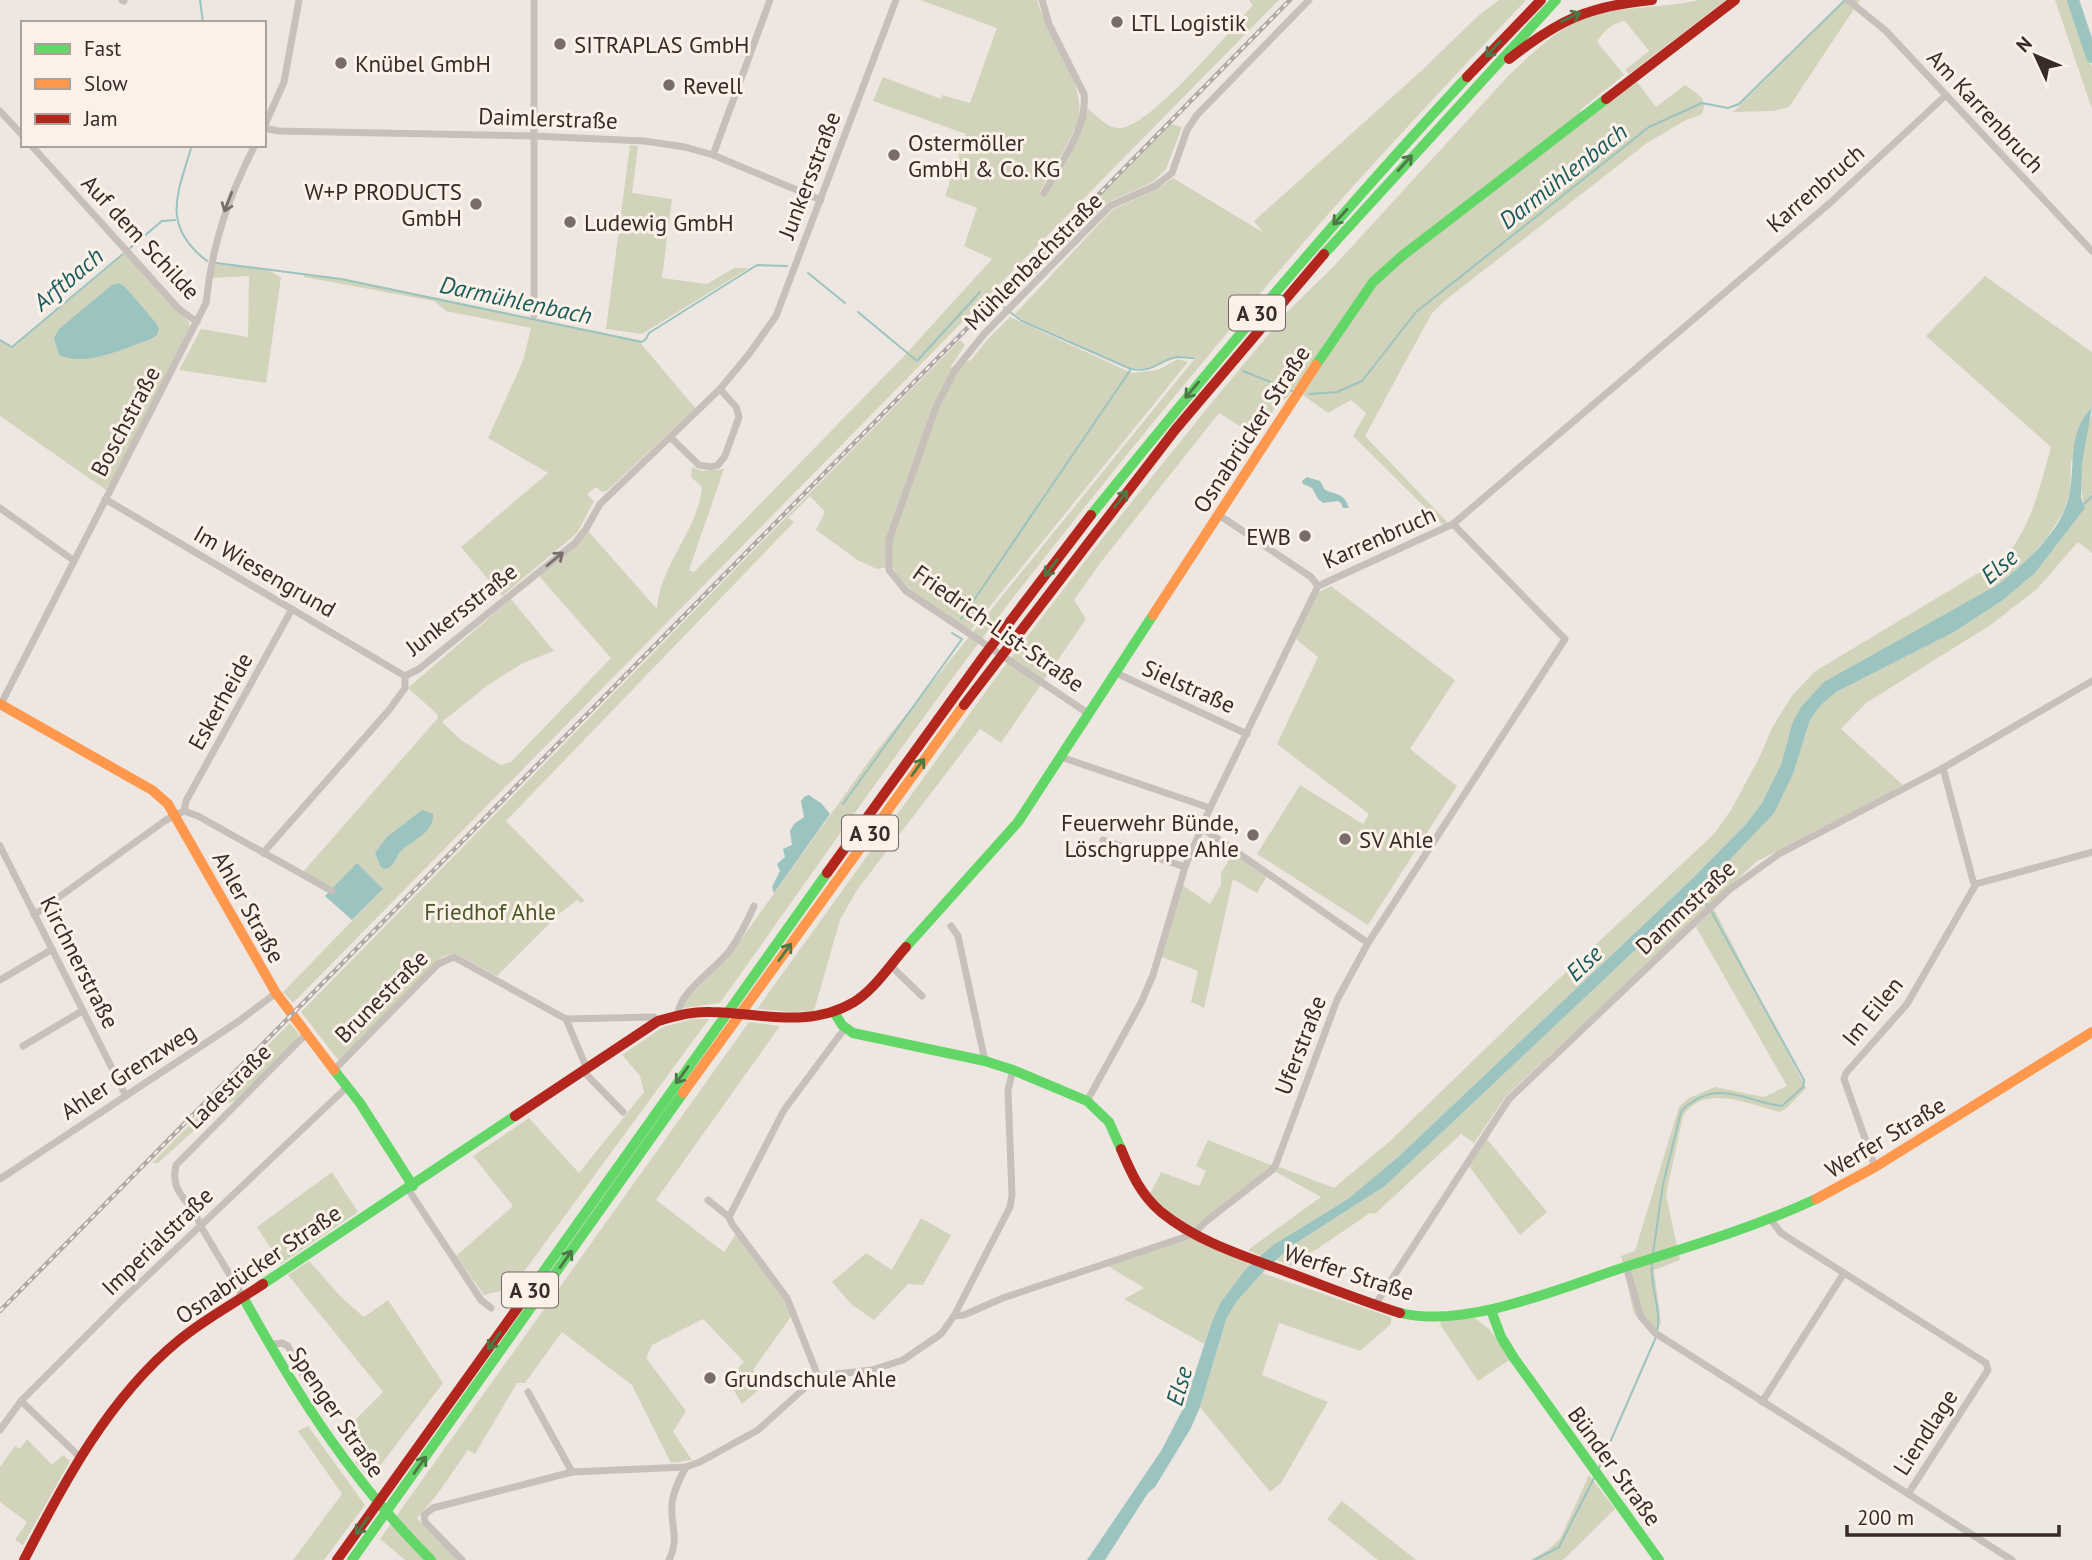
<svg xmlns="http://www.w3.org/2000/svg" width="2092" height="1560" font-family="'PT Sans',sans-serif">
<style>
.green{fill:#d1d4ba}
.water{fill:#9bc3bf}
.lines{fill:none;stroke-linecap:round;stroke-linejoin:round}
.stream{stroke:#9bc3bf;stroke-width:2}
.river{stroke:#9bc3bf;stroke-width:12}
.street{stroke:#c7bfba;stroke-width:7}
.fast{stroke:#63d668;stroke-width:10}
.slow{stroke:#ff974d;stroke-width:10}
.jam{stroke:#b3261e;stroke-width:10}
.rail-casing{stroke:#afa8a4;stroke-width:4.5}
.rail{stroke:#fbf1e8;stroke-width:2;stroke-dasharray:5;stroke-linecap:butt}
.oneway{stroke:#4b7845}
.oneway2{stroke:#786e6a}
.poi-dot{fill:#786d69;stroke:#fbf1e8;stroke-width:2.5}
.labels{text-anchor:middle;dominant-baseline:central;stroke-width:6;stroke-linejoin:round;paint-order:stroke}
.shield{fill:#fbf1e8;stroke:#726662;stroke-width:2}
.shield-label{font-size:21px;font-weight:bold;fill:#382b28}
.poi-label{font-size:23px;fill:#382b28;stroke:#fbf1e8;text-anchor:start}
.street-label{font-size:23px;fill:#382b28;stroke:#fbf1e8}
.park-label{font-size:23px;fill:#4c592a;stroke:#fbf1e8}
.water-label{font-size:24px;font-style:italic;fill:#1a5d5c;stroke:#fbf1e8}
</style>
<rect width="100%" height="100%" fill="#eee7e1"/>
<!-- green -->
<g class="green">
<path d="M920 0H1037C1048 38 1092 90 1076 126 1066 149 1051 171 1039 193L1046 194 1082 125 1088 109C1097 116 1108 129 1120 128 1150 127 1231 30 1253 5L1249 0H1279L293 1003 283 992 383 889H332L302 873 438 718 437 714 408 688 511 599 554 651 523 663 488 685 442 722 461 740 501 765 511 762 611 658 539 576 589 532 657 609C660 564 698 531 702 487L691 477 692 467 702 471 724 469 689 570 694 572 904 356 992 259 964 246 977 208 945 196 966 134 873 101 883 77 941 99 942 95 970 103 997 28Z"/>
<path d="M1499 0H1526C1451 80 1375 160 1303 243 1203 360 1106 479 1012 599 911 731 816 868 720 1003L683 1008 684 1002 730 955 874 754 1196 357C1167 354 1159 371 1131 368L1023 320 1015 314 1112 210 1157 189 1173 178 1264 233 1254 221 1420 72 1479 15Z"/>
<path d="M1699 0H1726L1629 74 1625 70 1649 51 1625 21C1613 23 1603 31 1597 42L1624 75 1580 110 1587 119 1637 82 1656 107 1685 85C1697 94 1709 98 1702 114L1686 120 1647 143 1448 298 1432 313 1365 436 1449 524 1443 525 1353 436 1366 413 1351 400 1328 413 1293 388 1288 397 1278 403 1257 437 1219 413 1101 562 1074 600 1086 619 1001 743 980 729 857 890 840 920 814 1011 794 1012 757 1009 994 680 1102 539 1209 406 1288 311 1334 266 1511 73C1533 53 1557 28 1586 18 1622 5 1662 9 1699 0Z"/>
<polygon points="1846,0 1860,0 1789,107 1774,111 1733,112"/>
<polygon points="2055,0 2069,0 2092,67 2092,109"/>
<polygon points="1171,124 1182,127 1166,169 1153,182 1107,203 1017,293 1011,287"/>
<polygon points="630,145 638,146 632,193 672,199 662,278 707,284 734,268 749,268 642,334 606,329"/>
<polygon points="125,254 189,322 190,327 109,492 0,416 0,341 13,347"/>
<polygon points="213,264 266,269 281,277 266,383 179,370 201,329 248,337 249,276 212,278"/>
<polygon points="304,275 341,278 638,340 695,408 607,491 602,492 596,487 587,494 594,501 577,533 502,596 461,547 548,473 488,438 523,361 531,328 446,311 434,301 304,277"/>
<path d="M1985 276 2092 352V407C2077 422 2077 441 2074 461H2071L2070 492 2064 511 2047 538 2024 564 1999 584 1930 625 1856 664 1792 724 1781 765 1762 803 1746 824 1694 877 1397 1158 1348 1199 1273 1245 1261 1256 1248 1250 1321 1197 1274 1171 1277 1166 1334 1188 1389 1142 1517 1018 1714 834 1731 810 1759 758 1772 728 1791 697 1814 672 2005 557C2032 526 2040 486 2051 447L1926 336Z"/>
<path d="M1010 317 1132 373 1158 370 1178 359 1188 362 970 631C943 612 908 596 892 566L877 569 859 561 816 530 825 512 810 496 788 518 794 522 506 821 585 901 581 903 577 900 559 914 497 976 454 953 442 957 339 1061 301 1012 960 340 965 345 950 368 971 360 988 339Z"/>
<path d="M2092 415V553L2078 542 2037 589 1992 624 1866 703 1841 729 1903 785 1756 862 1506 1096 1474 1143 1461 1134 1375 1214 1370 1213 1292 1266 1277 1260 1293 1245 1385 1186 1718 872 1802 746 1810 720 1820 706 1836 692 1954 632 2003 600 2035 573 2085 508C2078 487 2081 435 2092 415Z"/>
<polygon points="1331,586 1455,680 1410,749 1457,786 1368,925 1257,854 1300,785 1363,824 1369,814 1277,744 1318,657 1296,639 1317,593"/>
<polygon points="1233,853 1267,876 1257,893 1233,879 1204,1008 1191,1002 1198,971 1162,957 1181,884 1210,904 1221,885 1221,873"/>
<path d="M1714 909 1806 1088 1786 1109 1779 1112C1749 1104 1704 1083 1683 1116L1666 1195 1680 1260 1654 1270 1661 1323 1654 1334 1634 1314 1621 1256 1635 1251 1679 1107 1689 1098 1715 1087 1764 1097 1787 1086 1696 927Z"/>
<polygon points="693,1019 709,1019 512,1288 484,1295 456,1256 513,1206 473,1156 529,1118 579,1173 644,1092 640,1076 622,1055 663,1027"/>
<polygon points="749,1022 780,1026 656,1200 724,1252 736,1234 785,1301 792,1315 753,1370 765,1385 742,1404 727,1379 744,1362 703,1319 652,1345 646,1358 686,1411 673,1432 692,1460 671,1463 632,1385 562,1332 525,1383 517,1383 475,1454 468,1450 436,1496 417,1518 458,1560 405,1560 380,1539"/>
<polygon points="290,1023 299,1034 296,1040 237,1099 219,1108 158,1163 152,1163"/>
<polygon points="1487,1139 1547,1212 1520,1235 1469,1166"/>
<polygon points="1208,1140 1273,1166 1193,1229 1172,1217 1149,1196 1161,1172 1199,1186 1206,1171 1196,1166"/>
<polygon points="332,1172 358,1212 281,1264 257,1227"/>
<polygon points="921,1218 951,1235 923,1285 908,1284 874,1320 851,1304 832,1282 866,1253 892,1270"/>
<polygon points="1193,1238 1251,1265 1211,1323 1204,1344 1124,1299 1144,1288 1108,1266"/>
<polygon points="309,1261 342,1298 364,1317 388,1300 443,1383 370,1479 355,1462 362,1450 345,1430 383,1392 288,1275"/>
<polygon points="1262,1273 1391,1317 1391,1324 1360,1351 1279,1323 1262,1375 1328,1402 1281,1483 1270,1492 1200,1407 1227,1317 1237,1301"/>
<polygon points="1475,1318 1489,1329 1511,1359 1478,1381 1441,1326 1440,1320"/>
<polygon points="308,1426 365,1505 324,1560 293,1560 342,1494 298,1431"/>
<polygon points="27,1439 52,1465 63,1455 70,1461 23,1545 15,1540 27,1522 0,1502 0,1467 15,1446 20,1449"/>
<polygon points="1589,1475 1615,1509 1563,1560 1530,1560 1548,1550 1560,1539"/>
<polygon points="1342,1501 1416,1560 1378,1560 1327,1519"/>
</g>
<!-- water -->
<g class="water">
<path d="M119 283 126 288 156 323 159 329 157 335 149 340C121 349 88 367 59 355L54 338 59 329 112 285Z"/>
<path d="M2092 407 2082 463 2081 498 2085 508 2035 573 2003 600 1954 632 1836 692 1820 706 1810 720 1793 774 1774 813 1718 872 1385 1186 1293 1245 1262 1273 1237 1301 1227 1317 1200 1407 1191 1428 1155 1487 1148 1493 1105 1560H1087L1161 1451 1184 1407 1211 1324 1221 1302 1246 1269 1273 1245 1348 1199 1397 1158 1694 877 1746 824 1762 803 1781 765 1792 724 1801 707 1824 682 1999 584C2027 561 2064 530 2070 491 2075 462 2068 432 2092 407Z"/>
<path d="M1307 477 1320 481 1325 490C1337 495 1344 493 1349 508H1343L1341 503 1338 501 1323 503 1318 499 1312 488 1303 484 1302 481Z"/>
<polygon points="809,795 822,804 830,814 774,893 772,887 780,871 777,864 785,857 783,849 792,845 790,831 794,824 804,817 801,801 805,796"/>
<path d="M422 810 433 814C434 834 411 840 400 852 395 859 394 866 386 869L381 867 375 853 387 837Z"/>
<polygon points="357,863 383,889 352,920 325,896"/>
</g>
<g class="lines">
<!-- stream -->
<g class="stream">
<polyline points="200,0 203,23"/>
<path d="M192 145C178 193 160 225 207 261"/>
<polyline points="130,248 162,221 175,220"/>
<polyline points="216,263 341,279 642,342 646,339 649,333 757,265 787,266"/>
<polyline points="808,273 845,303"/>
<polyline points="999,302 1006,309"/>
<polyline points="858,312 917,361 980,292"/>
<path d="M1010 312 1022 321 1131 369C1153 373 1158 361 1176 357 1181 357 1188 358 1194 358"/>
<polyline points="0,340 12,347 123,254"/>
<polyline points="1243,371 1293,391"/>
<polyline points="1309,394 1337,392 1362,381 1416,312 1649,127 1702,103 1728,108 1739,104 1845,0"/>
<polyline points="2083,505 2092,496"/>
<polyline points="961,619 1131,369"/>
<polyline points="843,804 962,639 952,633"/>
<polyline points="1698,891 1708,907"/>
<path d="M1653 1253 1663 1184 1681 1112C1686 1104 1692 1102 1699 1098 1726 1084 1753 1103 1782 1106L1803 1087 1804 1080 1711 911"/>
<path d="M1652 1262C1649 1285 1662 1309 1657 1332"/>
<polyline points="1598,1470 1656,1337"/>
<polyline points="1535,1560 1559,1547 1594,1478"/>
</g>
<!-- river -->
<polyline class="river" points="2073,0 2092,57"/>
<!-- street -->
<g class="street">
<polyline points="122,0 124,1"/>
<polyline points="534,0 534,315"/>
<path d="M1042 0 1049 24 1084 94C1088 128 1060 163 1044 193"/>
<polyline points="1848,0 1886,31 2092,251"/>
<polyline points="0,111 23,136"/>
<polyline points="264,127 284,82 299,0"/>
<polyline points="264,128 278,131 534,136 644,141 685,147 713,155 821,200"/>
<polyline points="31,145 179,309 197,322"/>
<polyline points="713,155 770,0"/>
<polyline points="670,437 699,465 711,467 718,465 725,456 739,417 736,407 720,389"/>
<polyline points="105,499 405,676"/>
<polyline points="0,508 73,560"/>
<polyline points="1219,515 1311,577 1318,586"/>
<polyline points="1116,673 1247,734"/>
<polyline points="405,676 419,669 575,543 586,529 600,504 720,389 749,354 776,316 896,0"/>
<path d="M0 706 206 303C212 244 228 198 255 145"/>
<polyline points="1089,714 906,591 889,570 889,540 936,407 955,370 984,334 1110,206 1155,186 1172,173 1187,130 1197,115 1309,0"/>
<polyline points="1061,757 1210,808"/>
<polyline points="1943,768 1973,881 1976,884"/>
<polyline points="184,811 186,801 292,609"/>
<polyline points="1202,828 1368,943"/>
<polyline points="1103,840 1185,867"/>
<polyline points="0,846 126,1096"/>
<polyline points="263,853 389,710 405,688 405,676"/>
<polyline points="34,915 166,820 184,811 198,816 332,891"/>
<polyline points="951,926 958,936 985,1061"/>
<polyline points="891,966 922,996"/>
<polyline points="0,980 51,950"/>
<path d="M678 1014C679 992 717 968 730 950 740 936 747 922 754 906"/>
<polyline points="566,1019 587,1069"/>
<polyline points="23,1046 82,1011"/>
<polyline points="335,1069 438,964 454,957 566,1019 654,1017 658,1021"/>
<polyline points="583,1071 623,1112"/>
<polyline points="1087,1101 1141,1003 1153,975 1185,867 1210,808 1318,586 1453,524 1830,203 1945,96"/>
<polyline points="1875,1167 1844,1079 1846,1073 1907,1004 1976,884 2092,852"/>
<polyline points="0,1179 239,1021 276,993"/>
<polyline points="408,1189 481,1300 491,1308"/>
<polyline points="708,1200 729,1217"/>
<polyline points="1771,1220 1781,1233 1986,1363 1988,1370 1908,1494"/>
<polyline points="1626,1266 1641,1317 1655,1333 2012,1560"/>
<path d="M243 1297 200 1225C193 1200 169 1196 176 1165L307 1033"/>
<polyline points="1375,1305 1509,1099 1729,890 1779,854 1943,768 2092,681"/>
<polyline points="954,1316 964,1315 1003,1298 1194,1234 1204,1223 1272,1170 1276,1164 1337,1000 1368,943 1565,639 1453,524"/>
<polyline points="269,1345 282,1343 288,1346 303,1375 323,1402"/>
<polyline points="818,1376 787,1298 732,1224 729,1217 784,1110 845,1028"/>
<polyline points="528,1392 572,1472"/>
<polyline points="21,1401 81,1458"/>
<polyline points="1762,1402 1844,1273"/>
<polyline points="0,1430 21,1401 121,1301 348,1086"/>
<polyline points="462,1560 425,1522 424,1515 433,1508 572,1472 686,1467 700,1462 758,1430 818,1376 872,1370 903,1360 941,1334 954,1316 1010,1207 1012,1195 1008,1090 1013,1070"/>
<path d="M669 1560C680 1538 670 1526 672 1504 673 1491 680 1478 686 1467"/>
</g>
<!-- fast -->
<g class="fast">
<polyline points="1324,254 1556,0"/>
<polyline points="1316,365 1373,282 1402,256 1606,99"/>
<path d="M1091 515C1212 365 1336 218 1467 77"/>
<polyline points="906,947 1018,822 1153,615"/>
<polyline points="834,1012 842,1025 853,1033 985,1061 1013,1070 1087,1101 1109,1122 1121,1149"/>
<polyline points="334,1070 360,1103 413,1186"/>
<polyline points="263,1284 515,1116"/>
<polyline points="531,1289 827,873"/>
<path d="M243 1297C297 1395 352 1481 431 1560"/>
<polyline points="1491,1310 1501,1337 1514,1358 1659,1560"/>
<path d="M1400 1313C1468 1329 1562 1287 1628 1266 1692 1246 1755 1227 1816 1199"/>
<polyline points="352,1560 683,1093"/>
</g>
<!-- slow -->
<g class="slow">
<polyline points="1153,615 1316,365"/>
<polyline points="0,704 152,790 168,804 276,993 334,1070"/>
<polyline points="683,1093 964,705"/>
<polyline points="1816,1199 1875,1167 2092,1032"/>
</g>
<!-- jam -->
<g class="jam">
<path d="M1509 59C1559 20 1588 6 1652 0"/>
<polyline points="1467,77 1541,0"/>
<polyline points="1606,99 1735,0"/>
<polyline points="964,705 1175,430 1324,254"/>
<polyline points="827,873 983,657 1091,515"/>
<path d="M515 1116 658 1021C676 1016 692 1011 711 1012 760 1013 809 1029 854 1002 874 990 890 965 906 947"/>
<path d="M1121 1149C1131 1173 1141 1195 1161 1212 1198 1242 1244 1256 1287 1272 1325 1286 1362 1301 1400 1313"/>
<path d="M24 1560C64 1482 109 1398 178 1341 204 1319 235 1303 263 1284"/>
<polyline points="337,1560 531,1289"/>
</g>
<defs>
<polyline id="rail" points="0,1311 1290,0"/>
</defs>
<!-- rail casing -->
<use href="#rail" class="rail-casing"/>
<!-- rail -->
<use href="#rail" class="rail"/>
</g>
<!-- one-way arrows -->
<defs><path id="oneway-shaft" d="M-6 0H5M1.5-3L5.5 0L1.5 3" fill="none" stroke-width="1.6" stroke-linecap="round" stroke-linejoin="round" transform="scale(1.75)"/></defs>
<g class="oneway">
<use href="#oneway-shaft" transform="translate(1571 17) rotate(-26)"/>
<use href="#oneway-shaft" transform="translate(1493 49) rotate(133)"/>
<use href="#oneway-shaft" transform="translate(1405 163) rotate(-48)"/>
<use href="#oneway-shaft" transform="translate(1340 217) rotate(132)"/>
<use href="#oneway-shaft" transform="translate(1192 390) rotate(130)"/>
<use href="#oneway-shaft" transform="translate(1121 499) rotate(-52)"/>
<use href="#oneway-shaft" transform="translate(1051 568) rotate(127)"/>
<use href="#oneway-shaft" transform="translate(918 767) rotate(-54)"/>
<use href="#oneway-shaft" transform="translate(785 952) rotate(-54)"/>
<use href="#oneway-shaft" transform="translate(682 1075) rotate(126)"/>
<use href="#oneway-shaft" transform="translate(566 1259) rotate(-55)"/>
<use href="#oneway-shaft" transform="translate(494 1341) rotate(125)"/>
<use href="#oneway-shaft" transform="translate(420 1465) rotate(-55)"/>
<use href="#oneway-shaft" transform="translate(362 1526) rotate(126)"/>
</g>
<g class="oneway2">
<use href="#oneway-shaft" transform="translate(228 202) rotate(111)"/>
<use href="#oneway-shaft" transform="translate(555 559) rotate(-40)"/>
</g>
<!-- markers -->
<g class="poi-dot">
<circle cx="1117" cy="22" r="7"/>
<circle cx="560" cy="44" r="7"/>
<circle cx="341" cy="63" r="7"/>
<circle cx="669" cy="85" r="7"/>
<circle cx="894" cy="155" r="7"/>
<circle cx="476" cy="204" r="7"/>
<circle cx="570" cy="222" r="7"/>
<circle cx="1305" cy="536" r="7"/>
<circle cx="1253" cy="835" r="7"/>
<circle cx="1345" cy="839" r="7"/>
<circle cx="710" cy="1378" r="7"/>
</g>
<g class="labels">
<!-- shield labels -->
<g class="shield">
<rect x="1229" y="295.5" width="56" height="35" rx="5"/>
<rect x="842" y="815.5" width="56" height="35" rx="5"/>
<rect x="502" y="1272.5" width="56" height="35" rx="5"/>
</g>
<g class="shield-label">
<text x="1257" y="313">A 30</text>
<text x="870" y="833">A 30</text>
<text x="530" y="1290">A 30</text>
</g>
<!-- poi labels -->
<g class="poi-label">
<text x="1131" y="22">LTL Logistik</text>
<text x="574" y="44">SITRAPLAS GmbH</text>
<text x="355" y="63">Knübel GmbH</text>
<text x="683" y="85">Revell</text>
<text x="908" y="142">Ostermöller<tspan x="908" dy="26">GmbH &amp; Co. KG</tspan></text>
<text x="462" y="191" text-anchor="end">W+P PRODUCTS<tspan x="462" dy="26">GmbH</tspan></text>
<text x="584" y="222">Ludewig GmbH</text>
<text x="1291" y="536" text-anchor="end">EWB</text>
<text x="1239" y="822" text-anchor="end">Feuerwehr Bünde,<tspan x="1239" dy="26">Löschgruppe Ahle</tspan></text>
<text x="1359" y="839">SV Ahle</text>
<text x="724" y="1378">Grundschule Ahle</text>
</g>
<!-- street labels -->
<g class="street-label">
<text transform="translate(1986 111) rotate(47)">Am Karrenbruch</text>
<text transform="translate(548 118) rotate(2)">Daimlerstraße</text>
<text transform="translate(809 175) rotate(-69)">Junkersstraße</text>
<text transform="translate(1815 188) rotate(-41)">Karrenbruch</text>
<text transform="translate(141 237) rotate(47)">Auf dem Schilde</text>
<text transform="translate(1033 261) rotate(-45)">Mühlenbachstraße</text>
<text transform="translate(125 421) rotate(-62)">Boschstraße</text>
<text transform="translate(1251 429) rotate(-57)">Osnabrücker Straße</text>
<text transform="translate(1379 537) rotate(-24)">Karrenbruch</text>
<text transform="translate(265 571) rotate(30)">Im Wiesengrund</text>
<text transform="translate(461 609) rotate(-38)">Junkersstraße</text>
<text transform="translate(999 628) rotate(35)">Friedrich-List-Straße</text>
<text transform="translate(1189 686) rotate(24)">Sielstraße</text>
<text transform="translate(220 701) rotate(-61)">Eskerheide</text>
<text transform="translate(249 907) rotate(61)">Ahler Straße</text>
<text transform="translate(1685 907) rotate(-43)">Dammstraße</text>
<text transform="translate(80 962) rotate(63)">Kirchnerstraße</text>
<text transform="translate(381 996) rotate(-45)">Brunestraße</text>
<text transform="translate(1872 1011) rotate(-51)">Im Eilen</text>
<text transform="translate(1300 1045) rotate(-69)">Uferstraße</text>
<text transform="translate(128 1071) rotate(-33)">Ahler Grenzweg</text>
<text transform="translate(228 1086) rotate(-45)">Ladestraße</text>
<text transform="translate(1885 1137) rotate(-31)">Werfer Straße</text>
<text transform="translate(157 1241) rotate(-44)">Imperialstraße</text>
<text transform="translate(258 1264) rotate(-34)">Osnabrücker Straße</text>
<text transform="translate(1349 1272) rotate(18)">Werfer Straße</text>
<text transform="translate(337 1412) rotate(56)">Spenger Straße</text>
<text transform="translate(1925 1432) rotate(-57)">Liendlage</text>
<text transform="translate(1615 1466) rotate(54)">Bünder Straße</text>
</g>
<!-- park labels -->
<g class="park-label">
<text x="490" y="911">Friedhof Ahle</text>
</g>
<!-- water labels -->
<g class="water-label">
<text transform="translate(1563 176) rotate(-38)">Darmühlenbach</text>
<text transform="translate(68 279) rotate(-40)">Arftbach</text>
<text transform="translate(516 300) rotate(12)">Darmühlenbach</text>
<text transform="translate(1999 566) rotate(-40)">Else</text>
<text transform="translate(1584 963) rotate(-44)">Else</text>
<text transform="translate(1179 1386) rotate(-74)">Else</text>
</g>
</g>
<!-- legend -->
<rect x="21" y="21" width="245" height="126" fill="#fbf1e8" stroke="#ada29b" stroke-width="2"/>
<rect x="35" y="44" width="35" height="10" fill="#63d668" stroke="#ada29b" stroke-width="2"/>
<text x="84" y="56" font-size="21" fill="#382b28">Fast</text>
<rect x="35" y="79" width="35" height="10" fill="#ff974d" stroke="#ada29b" stroke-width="2"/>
<text x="84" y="91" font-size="21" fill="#382b28">Slow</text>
<rect x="35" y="114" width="35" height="10" fill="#b3261e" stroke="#ada29b" stroke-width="2"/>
<text x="84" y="126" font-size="21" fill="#382b28">Jam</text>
<!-- north arrow -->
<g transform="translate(2036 56) rotate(314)" stroke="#fbf1e8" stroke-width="5" paint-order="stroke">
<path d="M0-5L12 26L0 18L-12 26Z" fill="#382b28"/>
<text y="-10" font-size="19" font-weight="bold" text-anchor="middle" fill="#382b28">N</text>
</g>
<!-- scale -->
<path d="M1847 1525v10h212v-10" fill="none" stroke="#382b28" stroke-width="3.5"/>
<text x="1857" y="1525" font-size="21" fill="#382b28" stroke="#fbf1e8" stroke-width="5" paint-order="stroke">200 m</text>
</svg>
